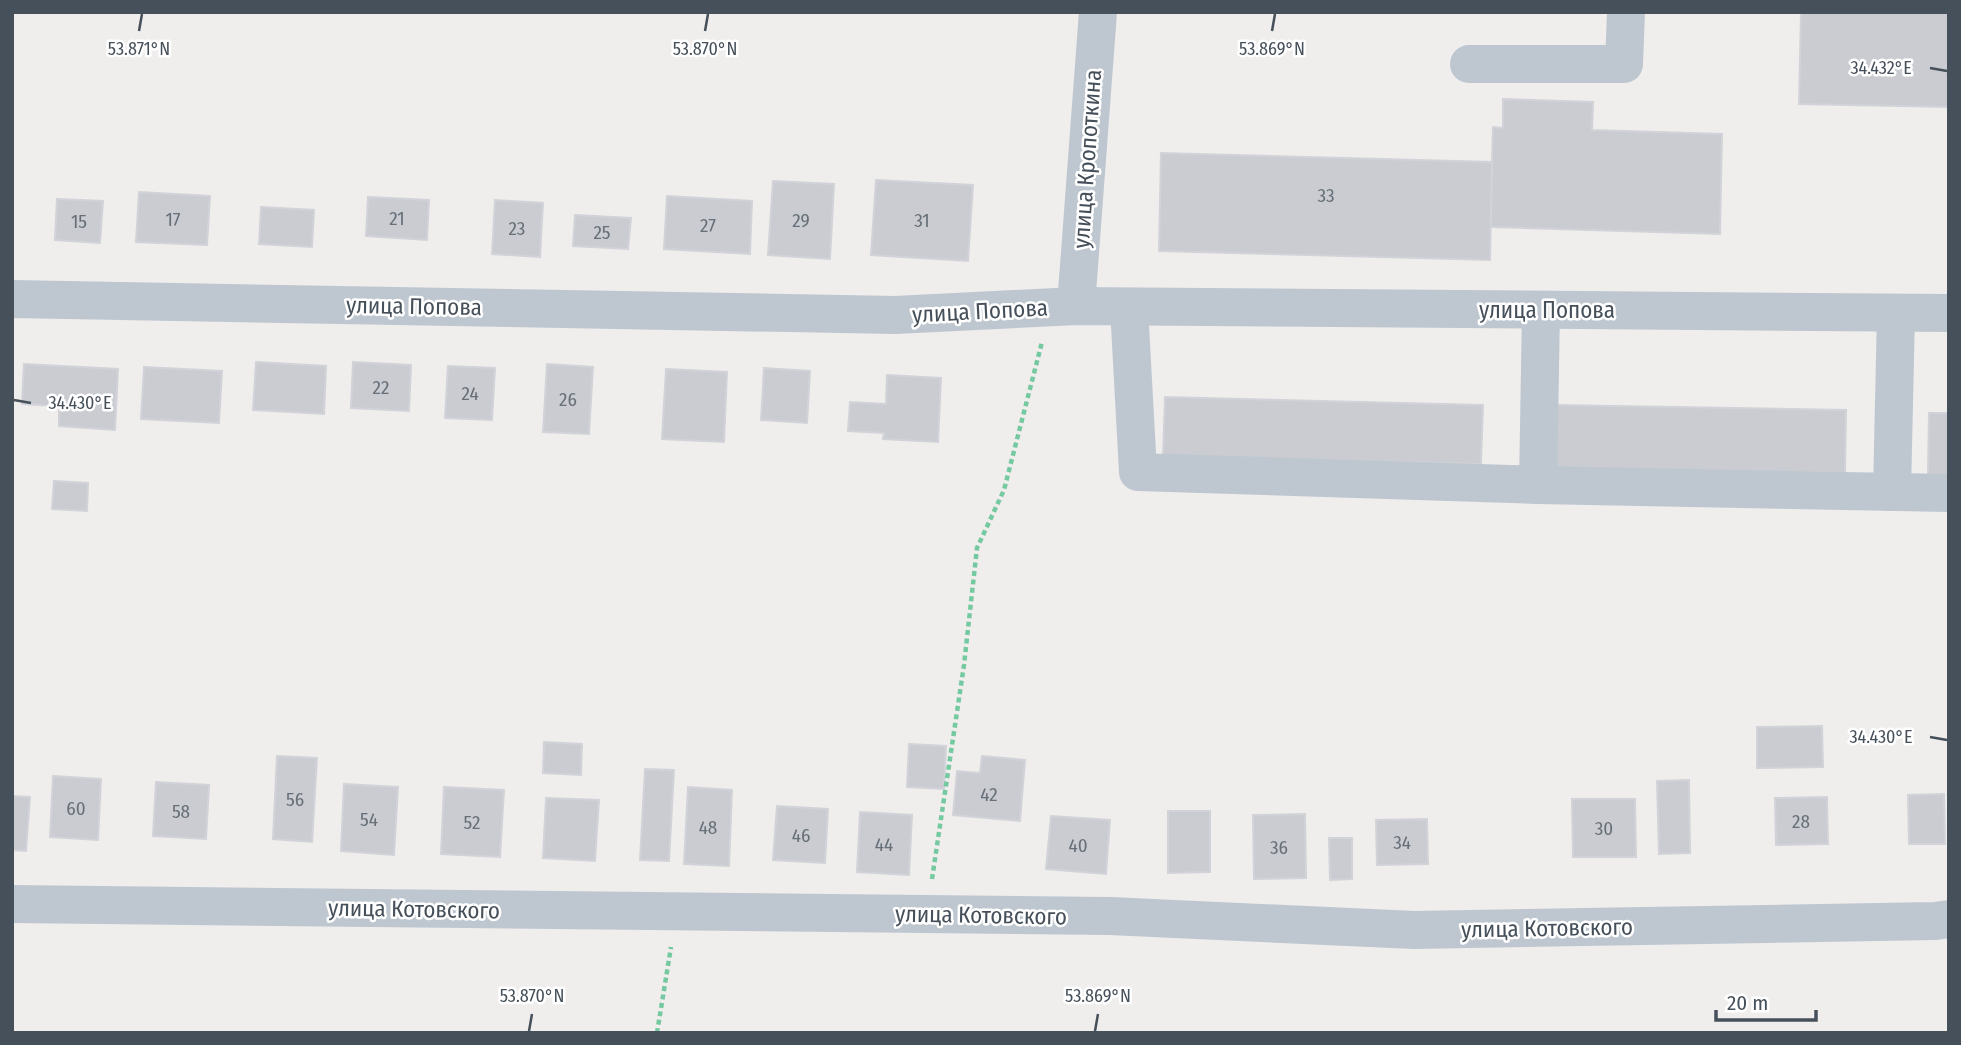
<svg xmlns="http://www.w3.org/2000/svg" width="1961" height="1045" font-family="'Fira Sans Condensed',sans-serif">
<style>
.building{fill:#caccd2;stroke:#d1d3d8;stroke-width:2}
.lines{fill:none;stroke-linecap:round;stroke-linejoin:round}
.path{stroke:#75c9a0;stroke-width:4.5;stroke-dasharray:5 3.5;stroke-linecap:butt}
.minor{stroke:#bec7cf;stroke-width:38}
.ticks{fill:none;stroke:#46505a;stroke-width:2.5}
.labels{text-anchor:middle;dominant-baseline:central;stroke-width:5;stroke-linejoin:round;paint-order:stroke}
.number-label{font-size:19px;fill:#676f78}
.street-label{font-size:23px;fill:#46505a;stroke:#fff}
.ticks-label{font-size:18px;text-anchor:middle;fill:#46505a;stroke:#fff;stroke-width:5;stroke-linejoin:round;paint-order:stroke}
</style>
<rect width="100%" height="100%" fill="#f0eded"/>
<!-- building -->
<g class="building">
<polygon points="1801,12 1949,12 1949,107 1799,104"/>
<polygon points="1503,99 1593,102 1592,130 1722,134 1720,234 1490,227 1493,127 1503,128"/>
<polygon points="1161,153 1492,162 1490,260 1159,251"/>
<polygon points="876,180 973,185 968,261 871,255"/>
<polygon points="773,181 834,184 830,259 768,255"/>
<polygon points="139,192 210,196 207,245 136,242"/>
<polygon points="667,196 752,201 750,254 664,249"/>
<polygon points="368,197 429,200 427,240 366,236"/>
<polygon points="57,199 103,201 100,243 55,240"/>
<polygon points="495,200 543,203 540,257 492,254"/>
<polygon points="261,207 314,210 312,247 259,244"/>
<polygon points="575,215 631,218 628,249 573,246"/>
<polygon points="256,362 326,366 324,414 253,410"/>
<polygon points="353,362 411,365 409,411 351,408"/>
<polygon points="24,364 118,369 115,430 59,426 59,406 22,404"/>
<polygon points="547,364 593,367 589,434 543,432"/>
<polygon points="448,366 495,368 492,420 445,418"/>
<polygon points="144,367 222,371 219,423 141,419"/>
<polygon points="764,368 810,371 807,423 761,420"/>
<polygon points="666,369 727,372 724,442 662,439"/>
<polygon points="887,375 941,378 938,442 883,439 884,433 848,431 850,402 886,404"/>
<polygon points="1165,397 1483,405 1481,464 1163,456"/>
<polygon points="1555,405 1846,410 1845,473 1554,469"/>
<polygon points="1929,413 1949,413 1949,476 1928,476"/>
<polygon points="54,481 88,483 87,511 52,509"/>
<polygon points="1822,726 1823,767 1757,768 1757,727"/>
<polygon points="544,742 582,744 581,775 543,773"/>
<polygon points="909,744 946,746 944,789 907,787"/>
<polygon points="277,756 317,758 312,842 273,839"/>
<polygon points="982,756 1025,760 1020,821 953,815 957,771 980,773"/>
<polygon points="645,769 674,770 669,861 640,860"/>
<polygon points="53,776 101,779 98,840 50,837"/>
<polygon points="1689,780 1690,853 1659,854 1657,781"/>
<polygon points="156,782 209,785 206,839 153,836"/>
<polygon points="344,784 398,787 394,855 341,851"/>
<polygon points="444,787 504,790 500,857 441,854"/>
<polygon points="688,787 732,790 729,866 684,864"/>
<polygon points="1944,794 1945,844 1909,844 1908,795"/>
<polygon points="12,796 30,797 26,851 12,850"/>
<polygon points="1827,797 1828,844 1776,845 1775,798"/>
<polygon points="546,798 599,800 595,861 543,858"/>
<polygon points="1572,799 1635,799 1636,857 1573,857"/>
<polygon points="777,806 828,809 825,863 773,860"/>
<polygon points="1168,811 1210,811 1210,872 1168,873"/>
<polygon points="860,812 912,815 909,875 857,872"/>
<polygon points="1305,814 1306,878 1254,879 1253,815"/>
<polygon points="1051,816 1110,820 1106,874 1046,869"/>
<polygon points="1427,819 1428,864 1377,865 1376,820"/>
<polygon points="1329,838 1352,838 1352,879 1330,880"/>
</g>
<g class="lines">
<!-- path -->
<g class="path">
<polyline points="932,879 964,665 977,548 1004,490 1042,342"/>
<polyline points="657,1033 671,947"/>
</g>
<!-- minor -->
<g class="minor">
<polyline points="1469,64 1624,64 1626,12"/>
<polyline points="12,299 895,315 1076,306 1949,313"/>
<polyline points="1076,306 1098,12"/>
<polyline points="1129,307 1138,472 1538,485 1949,493"/>
<polyline points="1538,485 1541,310"/>
<polyline points="1892,492 1896,313"/>
<polyline points="12,904 1110,916 1414,930 1935,921 1949,919"/>
</g>
</g>
<!-- ticks -->
<path class="ticks" d="M139 31 142 14M705 31 708 14M1272 31 1275 14M1930 68 1947 71M14 400 31 403M1930 737 1947 740M529 1031 532 1014M1095 1031 1098 1014"/>
<g class="labels">
<!-- number labels -->
<g class="number-label">
<text x="1326" y="195">33</text>
<text x="397" y="218">21</text>
<text x="173" y="219">17</text>
<text x="801" y="220">29</text>
<text x="922" y="220">31</text>
<text x="79" y="221">15</text>
<text x="708" y="225">27</text>
<text x="517" y="228">23</text>
<text x="602" y="232">25</text>
<text x="381" y="387">22</text>
<text x="470" y="393">24</text>
<text x="568" y="399">26</text>
<text x="989" y="794">42</text>
<text x="295" y="799">56</text>
<text x="76" y="808">60</text>
<text x="181" y="811">58</text>
<text x="369" y="819">54</text>
<text x="1801" y="821">28</text>
<text x="472" y="822">52</text>
<text x="708" y="827">48</text>
<text x="1604" y="828">30</text>
<text x="801" y="835">46</text>
<text x="1402" y="842">34</text>
<text x="884" y="844">44</text>
<text x="1078" y="845">40</text>
<text x="1279" y="847">36</text>
</g>
<!-- street labels -->
<g class="street-label">
<text transform="translate(1087 159) rotate(-86)">улица Кропоткина</text>
<text transform="translate(414 306) rotate(1)">улица Попова</text>
<text x="1547" y="310">улица Попова</text>
<text transform="translate(980 311) rotate(-3)">улица Попова</text>
<text transform="translate(414 909) rotate(1)">улица Котовского</text>
<text transform="translate(981 915) rotate(1)">улица Котовского</text>
<text transform="translate(1547 928) rotate(-1)">улица Котовского</text>
</g>
</g>
<g class="ticks-label">
<text x="139" y="55">53.871°N</text>
<text x="705" y="55">53.870°N</text>
<text x="1272" y="55">53.869°N</text>
<text x="1881" y="74">34.432°E</text>
<text x="80" y="409">34.430°E</text>
<text x="1881" y="743">34.430°E</text>
<text x="532" y="1002">53.870°N</text>
<text x="1098" y="1002">53.869°N</text>
</g>
<!-- border -->
<rect width="1961" height="1045" fill="none" stroke="#46505a" stroke-width="28"/>
<!-- scale -->
<path d="M1716 1010v10h100v-10" fill="none" stroke="#46505a" stroke-width="3.5"/>
<text x="1727" y="1010" font-size="21" fill="#46505a" stroke="#ffffff" stroke-width="5" paint-order="stroke">20 m</text>
</svg>
